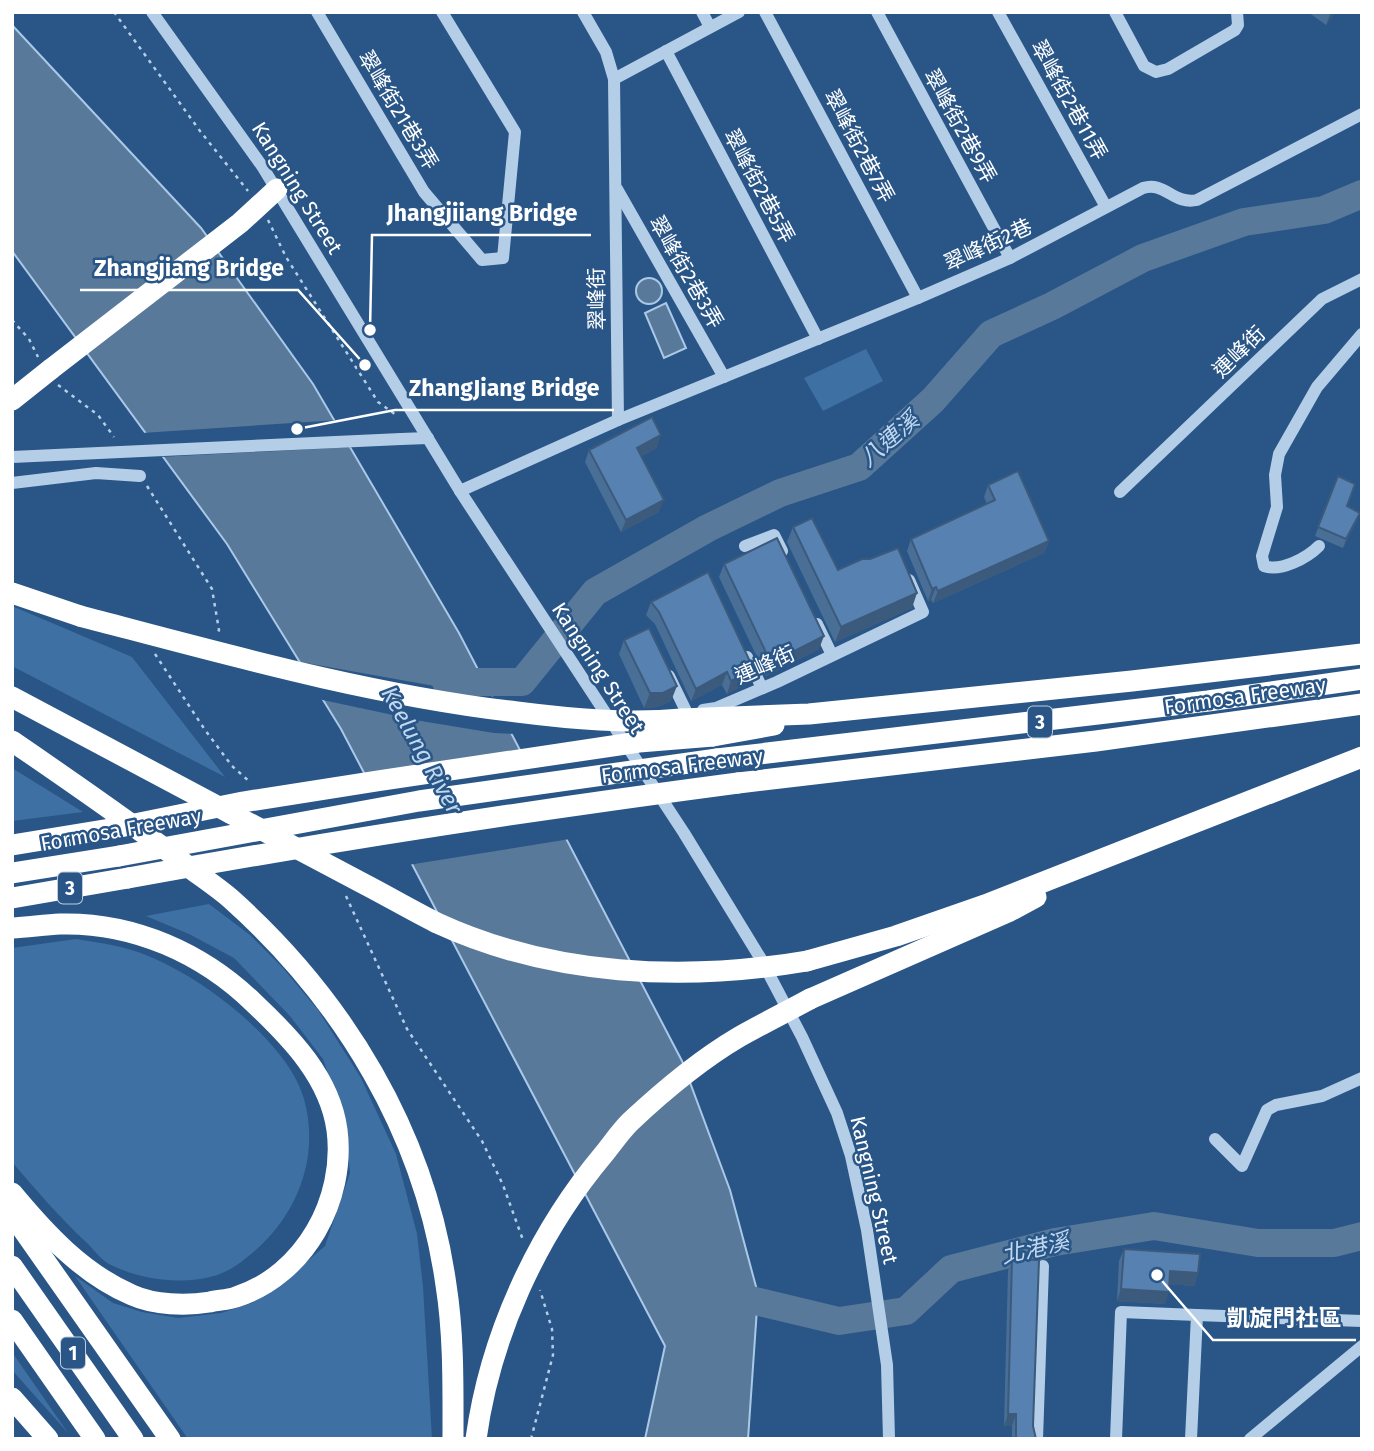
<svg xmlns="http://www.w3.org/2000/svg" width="1374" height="1451" font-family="'Fira Sans','Noto Sans TC',sans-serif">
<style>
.green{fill:#3e70a3}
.water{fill:#59799a;stroke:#aac9e8;stroke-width:2}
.pier{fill:#295687}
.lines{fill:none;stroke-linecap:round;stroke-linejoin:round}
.river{stroke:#59799a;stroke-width:28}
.path{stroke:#b5cee8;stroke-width:2.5;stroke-dasharray:3.5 5;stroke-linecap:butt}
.minor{stroke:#b5cee8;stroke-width:12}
.highway{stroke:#fff;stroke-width:21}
.minor-bridge{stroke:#b5cee8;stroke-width:12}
.highway-bridge{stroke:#fff;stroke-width:21}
.wall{fill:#4a6f97}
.shaded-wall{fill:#3c5a7b}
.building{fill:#5681b0;stroke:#3c5a7b;stroke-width:2}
.labels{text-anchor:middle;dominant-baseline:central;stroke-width:5;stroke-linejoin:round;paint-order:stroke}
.shield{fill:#295687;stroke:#bfccdb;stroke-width:2}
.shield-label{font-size:19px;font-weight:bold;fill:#fff}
.street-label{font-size:21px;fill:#fff;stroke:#295687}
.water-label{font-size:23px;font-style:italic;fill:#c0d8ef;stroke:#295687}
.leader{fill:none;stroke:#fff;stroke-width:2.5}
.callout-dot{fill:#fff;stroke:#295687;stroke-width:2.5}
.callout-label{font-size:23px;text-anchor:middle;font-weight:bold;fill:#fff;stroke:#295687;stroke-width:5;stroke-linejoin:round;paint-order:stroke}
</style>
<rect width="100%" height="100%" fill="#295687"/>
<!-- green -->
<g class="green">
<polygon points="866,349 883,381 823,411 804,378"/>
<polygon points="12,606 132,657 225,777 12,666"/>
<polygon points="12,768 83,812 12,821"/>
<polygon points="209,904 250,935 282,967 318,1010 361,1078 396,1154 417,1234 423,1287 432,1439 188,1439 75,1276 113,1303 142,1312 178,1318 221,1313 252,1303 295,1272 325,1246 350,1173 343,1116 323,1059 290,1016 234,958 189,934 146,916"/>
<path d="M76 939C101 943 125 946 148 956 202 977 288 1042 304 1099 321 1160 295 1221 246 1258 238 1265 225 1273 214 1276 181 1285 142 1280 111 1265 102 1261 95 1251 88 1244 60 1218 37 1191 12 1162V948Z"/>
<polygon points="12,1352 68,1433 12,1370"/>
</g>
<!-- water -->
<g class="water">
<polygon points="12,25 201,228 313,384 459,633 682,1061 730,1190 758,1294 748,1439 645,1439 665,1346 341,729 227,544 12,251"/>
<circle cx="649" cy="291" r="13"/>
<polygon points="666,303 686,348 664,358 645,313"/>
</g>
<!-- pier -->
<g class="pier">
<polygon points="338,420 354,447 159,457 142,433"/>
<polygon points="295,661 496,697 516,734 494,733 421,721 318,699"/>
<polygon points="531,765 570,839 408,865 368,788"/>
</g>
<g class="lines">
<!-- river -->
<g class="river">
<polyline points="446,682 522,682 595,592 708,528 780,493 859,467 933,400 991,334 1052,306 1143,258 1244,222 1324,210 1362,194"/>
<polyline points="726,1294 839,1321 906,1311 951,1269 1055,1242 1154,1226 1258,1243 1334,1243 1362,1236"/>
</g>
<!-- path -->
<g class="path">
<polyline points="114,12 200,131 248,191"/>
<polyline points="268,220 286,257 378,402 396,415"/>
<polyline points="12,320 29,339 38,357"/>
<polyline points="58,385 98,415 114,437"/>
<polyline points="147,486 212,589 219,630 217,635"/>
<polyline points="155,654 205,730 232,766 251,783"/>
<polyline points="346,896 407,1029 482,1141 503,1185 523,1240"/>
<polyline points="531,1439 553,1355 552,1329 540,1290"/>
</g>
<!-- minor -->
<g class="minor">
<polyline points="152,12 262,166 460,491 684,833 761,959 802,1037 837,1113 851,1156 867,1230 887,1365 889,1439"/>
<polyline points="317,12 424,192 482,260 503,258 515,132 442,12"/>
<polyline points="702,12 710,27"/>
<polyline points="765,12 918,298"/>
<polyline points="877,12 1010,258"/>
<polyline points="998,12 1106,207"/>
<polyline points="1115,12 1144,66 1156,72 1168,69 1235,30 1238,25 1237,12"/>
<polyline points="666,51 818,339"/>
<polyline points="614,79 739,12"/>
<polyline points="617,189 724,377"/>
<path d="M618 420 918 298 1010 258 1143 188C1165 181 1173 205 1197 200L1362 114"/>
<polyline points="401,439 428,438"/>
<polyline points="12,483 96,473 140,476"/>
<polyline points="460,491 618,420 614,79 606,52 583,12"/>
<polyline points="1120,492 1322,299 1362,279"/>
<polyline points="745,546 774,535 782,551"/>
<path d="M1319 546C1307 558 1281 572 1264 566L1262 556 1277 507 1275 475 1279 454 1317 387 1362 334"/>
<polyline points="817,624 832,655"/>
<polyline points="747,657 762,688"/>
<polyline points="669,676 687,713"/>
<polyline points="703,710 716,708 777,682 923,612 909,580"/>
<polyline points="1215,1139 1242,1166 1267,1110 1276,1105 1322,1096 1362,1078"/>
<polyline points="1037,1439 1043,1266"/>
<polyline points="1116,1439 1121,1312 1197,1315"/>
<polyline points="1191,1439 1197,1315 1362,1321"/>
<polyline points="1250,1439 1362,1346"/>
</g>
<!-- highway -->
<g class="highway">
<polyline points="51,369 240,223 277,189"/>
<polyline points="12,593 80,616"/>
<polyline points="12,697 230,813"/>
<polyline points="682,719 809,714 1132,681 1362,654"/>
<polyline points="713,736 774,725"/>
<path d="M12 741C69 780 126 819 181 861 197 874 216 886 231 899 344 1000 425 1134 446 1285 454 1335 453 1388 453 1439"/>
<polyline points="717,759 1208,701 1362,679"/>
<polyline points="738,783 1096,741 1362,704"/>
<polyline points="12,845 110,829"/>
<polyline points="12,873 119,856"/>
<polyline points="12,898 128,878"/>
<path d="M12 928C28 927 44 925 60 924 133 922 203 953 255 1004 291 1038 330 1078 337 1130 346 1199 305 1275 236 1297 228 1300 218 1300 210 1302 186 1306 154 1305 132 1295 83 1274 46 1234 12 1193"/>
<polyline points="807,961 896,936 985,905 1362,757"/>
<polyline points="810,999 1008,912 1036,897"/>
<polyline points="12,1214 170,1439"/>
<polyline points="12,1266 133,1439"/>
<polyline points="12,1320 95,1439"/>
<polyline points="12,1398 48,1439"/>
</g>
<!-- minor-bridge -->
<polyline class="minor-bridge" points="12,457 401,439"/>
<!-- highway-bridge -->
<g class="highway-bridge">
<polyline points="12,400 51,369"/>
<path d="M80 616C225 654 369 695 517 712 572 719 628 724 682 719"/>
<path d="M230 813C275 837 321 861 366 885 389 897 413 911 437 923 552 976 684 982 807 961"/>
<polyline points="110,829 243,802 377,781 639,742 713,736"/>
<polyline points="119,856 419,801 717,759"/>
<path d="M128 878C331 841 533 810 738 783"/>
<path d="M476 1439C490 1336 537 1234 603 1155 612 1144 620 1132 630 1122 663 1091 700 1060 739 1037 762 1024 786 1012 810 999"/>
</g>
</g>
<!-- wall -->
<g class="wall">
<polygon points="1308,12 1335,12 1326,25"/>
<polygon points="657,448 641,456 659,512 621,532 585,462 589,450"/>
<polygon points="1338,476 1347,506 1356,522 1343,548 1315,536"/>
<polygon points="988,485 1049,541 1044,553 933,603 931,600 928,601 907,551 911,539 987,504 984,497"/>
<polygon points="793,527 838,570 912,608 835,642 787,542"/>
<polygon points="724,564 819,649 766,676 719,577"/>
<polygon points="651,602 754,670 750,682 727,694 722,685 691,701 655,624 646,615"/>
<polygon points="624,640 671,701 657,707 644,708 619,654"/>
<polygon points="1124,1249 1198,1273 1194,1286 1169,1284 1165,1304 1117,1301 1119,1261"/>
<polygon points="1012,1259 1033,1426 1036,1439 1012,1439 1012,1426 1004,1426 1008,1271"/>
</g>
<!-- shaded-wall -->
<g class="shaded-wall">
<polygon points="1331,12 1335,12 1326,25"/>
<polygon points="661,435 657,448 632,460 637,448"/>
<polygon points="664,500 659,512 621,532 626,520"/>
<polygon points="1360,513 1356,522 1343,548 1346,539"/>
<polygon points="1049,541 1044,553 933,603 938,591"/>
<polygon points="936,587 931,600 928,601 932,589"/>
<polygon points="917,593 912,608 835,642 841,627"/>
<polygon points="824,636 819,649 766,676 771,663"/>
<polygon points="754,670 750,682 727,694 731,681"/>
<polygon points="727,672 722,685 691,701 696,689"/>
<polygon points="677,686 671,701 657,707 644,708 650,693"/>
<polygon points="1170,1271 1198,1273 1194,1286 1166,1284"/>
<polygon points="1121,1289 1169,1292 1165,1304 1117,1301"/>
<polygon points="1008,1414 1016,1414 1012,1426 1004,1426"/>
</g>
<!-- building -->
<g class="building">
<polygon points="652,417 661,435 637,448 664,500 626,520 589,450"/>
<polygon points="1018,471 1049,541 938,591 936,587 932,589 911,539 995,500 988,485"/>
<polygon points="1338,476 1355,484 1347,506 1360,513 1346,539 1318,527"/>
<polygon points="812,518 838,570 862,559 870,559 898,548 917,593 841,627 793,527"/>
<polygon points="777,538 824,636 771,663 724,564"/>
<polygon points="708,572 754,670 731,681 727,672 696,689 659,612 651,602"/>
<polygon points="649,628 677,686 663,693 650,693 624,640"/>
<polygon points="1124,1249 1200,1254 1198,1273 1170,1271 1169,1292 1121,1289"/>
<polygon points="1012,1259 1039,1260 1033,1426 1036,1439 1016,1439 1016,1414 1008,1414"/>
</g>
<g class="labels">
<!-- shield labels -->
<g class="shield">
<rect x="1028" y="706.5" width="24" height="31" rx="5"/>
<rect x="58" y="872.5" width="24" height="31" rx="5"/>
<rect x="61" y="1337.5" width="24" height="31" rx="5"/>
</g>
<g class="shield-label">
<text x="1040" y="722">3</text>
<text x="70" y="888">3</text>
<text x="73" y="1353">1</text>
</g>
<!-- street labels -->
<g class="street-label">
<text transform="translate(1069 100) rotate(61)">翠峰街2巷11弄</text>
<text transform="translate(398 110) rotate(59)">翠峰街21巷3弄</text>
<text transform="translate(960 126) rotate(61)">翠峰街2巷9弄</text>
<text transform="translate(859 146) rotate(62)">翠峰街2巷7弄</text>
<text transform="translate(759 186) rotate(62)">翠峰街2巷5弄</text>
<text transform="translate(297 188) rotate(58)">Kangning Street</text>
<text transform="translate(988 245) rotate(-25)">翠峰街2巷</text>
<text transform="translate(686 272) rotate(60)">翠峰街2巷3弄</text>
<text transform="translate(597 299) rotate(-91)">翠峰街</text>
<text transform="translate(1239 352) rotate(-44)">連峰街</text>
<text transform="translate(765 665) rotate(-24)">連峰街</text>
<text transform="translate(598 668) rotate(57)">Kangning Street</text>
<text transform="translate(1245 696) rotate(-8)">Formosa Freeway</text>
<text transform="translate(682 766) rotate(-7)">Formosa Freeway</text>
<text transform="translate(121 830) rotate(-10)">Formosa Freeway</text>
<text transform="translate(874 1190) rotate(77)">Kangning Street</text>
</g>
<!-- water labels -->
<g class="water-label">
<text transform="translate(889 439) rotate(-41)">八連溪</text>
<text transform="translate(422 750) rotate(61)">Keelung River</text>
<text transform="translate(1035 1248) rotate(-13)">北港溪</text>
</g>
</g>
<!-- callouts -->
<path class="leader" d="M370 330L372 235H591M365 365L298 290H80M297 429L395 410H614M1157 1275L1213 1340H1356"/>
<g class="callout-dot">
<circle cx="370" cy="330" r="7"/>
<circle cx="365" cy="365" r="7"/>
<circle cx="297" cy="429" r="7"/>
<circle cx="1157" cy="1275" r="7"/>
</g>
<g class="callout-label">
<text x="482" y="221">Jhangjiiang Bridge</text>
<text x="189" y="276">Zhangjiang Bridge</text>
<text x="504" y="396">ZhangJiang Bridge</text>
<text x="1284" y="1326">凱旋門社區</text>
</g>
<!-- border -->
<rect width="1374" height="1451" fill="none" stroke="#ffffff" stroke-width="28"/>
</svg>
